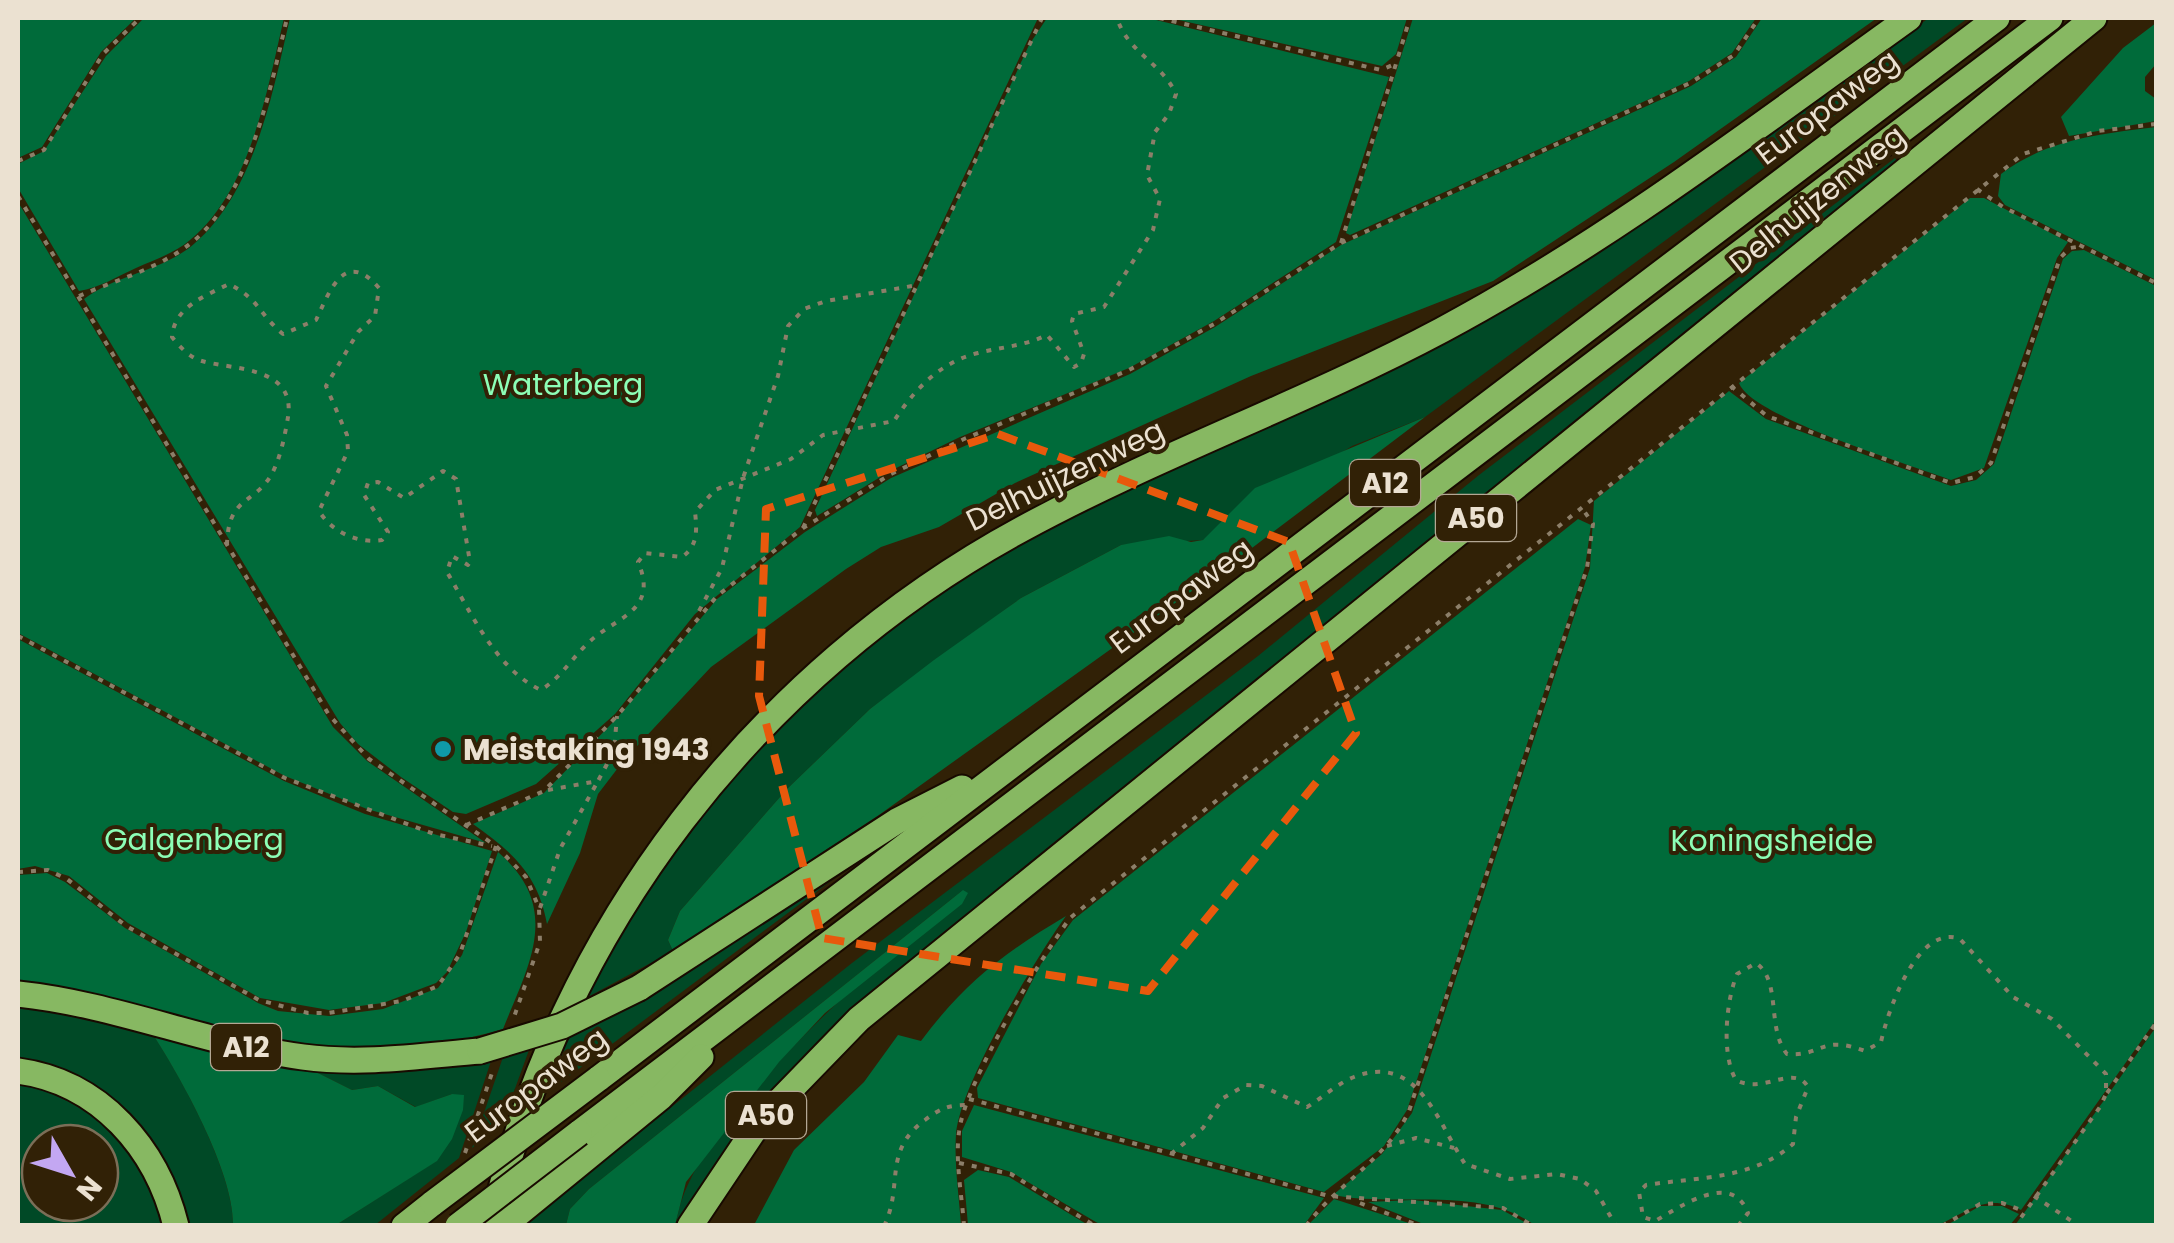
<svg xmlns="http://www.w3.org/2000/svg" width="2174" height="1243" font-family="Poppins,sans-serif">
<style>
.green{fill:#004926;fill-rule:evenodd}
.forest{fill:#006b3a}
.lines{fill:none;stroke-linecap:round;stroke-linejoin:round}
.motorway-casing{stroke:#180a00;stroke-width:29}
.path{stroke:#8c7f69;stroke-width:4;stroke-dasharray:5 8;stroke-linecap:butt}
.motorway{stroke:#87b862;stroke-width:25}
.motorway-bridge-casing{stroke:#180a00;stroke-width:29;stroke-linecap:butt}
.motorway-bridge{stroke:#87b862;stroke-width:25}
.marked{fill:none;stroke:#e8590c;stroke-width:8;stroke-dasharray:20 12;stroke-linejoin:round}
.culture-dot{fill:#0f9aa8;stroke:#312106;stroke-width:4}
.labels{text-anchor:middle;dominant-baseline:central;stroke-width:8;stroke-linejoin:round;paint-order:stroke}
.shield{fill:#312106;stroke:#b3a794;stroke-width:2.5}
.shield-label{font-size:28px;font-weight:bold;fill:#ebe1d1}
.street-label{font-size:30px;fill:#ebe1d1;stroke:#312106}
.park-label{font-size:30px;fill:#8cfeb6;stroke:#312106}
.poi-label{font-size:30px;font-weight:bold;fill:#ebe1d1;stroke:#312106;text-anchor:start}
</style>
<rect width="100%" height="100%" fill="#312106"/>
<!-- green -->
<g class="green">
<path d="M1929 18H1968L1425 417 1352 446 1203 540 1121 545 1021 598 870 709 787 789 680 911 668 940 673 951 586 998C702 780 864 617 1087 509 1191 458 1301 418 1404 363 1461 333 1514 293 1569 258 1691 180 1811 102 1929 18Z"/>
<path d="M1895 158 1897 162 852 1007C783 1073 725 1143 676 1225 687 1122 884 961 963 890L589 1189 570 1209 566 1225 522 1226 852 963 1258 656 1479 475Z"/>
<polygon points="855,863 545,1094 571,1032"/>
<path d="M18 1004 152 1033C181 1077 234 1173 233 1225H186L165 1165 18 1061Z"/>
<polygon points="529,1050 501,1127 472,1148 503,1057"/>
<polygon points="492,1058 459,1158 375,1225 336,1225 436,1161 452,1094 416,1107 378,1086 352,1090 308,1068"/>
<path d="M18 1083C95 1101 141 1151 163 1225H18ZM40 1143H100V1203H40Z"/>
</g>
<!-- forest -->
<g class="forest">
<polygon points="18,18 136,18 101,52 42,147 18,158"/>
<path d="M144 18H284C267 90 251 190 190 240 175 253 154 260 136 268 118 276 99 288 79 291L18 188V164L44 151 106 56Z"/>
<path d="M290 18H1038L800 527 695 614 615 714 536 784 466 814 453 812 401 777 358 744 340 723 84 299C117 274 164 271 195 243 255 191 273 91 290 18Z"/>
<polygon points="1047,18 1148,18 1389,77 1336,242 1214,321 1129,368 960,437 890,471 817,516 815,510 1029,45"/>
<polygon points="1170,18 1407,18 1396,54 1382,66"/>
<polygon points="1413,18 1756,18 1732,53 1689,81 1350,235 1346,233"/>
<path d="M1762 18H1877L1674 162 1493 281 1251 376 1015 483 939 527 881 547 846 569 711 667 624 760 598 794 580 853 547 924C538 874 512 852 473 824L544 793 618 717 717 599 805 532 891 478 1130 374 1215 327 1341 245 1691 86 1736 57Z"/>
<polygon points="2156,23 2156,64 2145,77 2145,91 2156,99 2156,121 2069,136 2061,117 2123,48"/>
<path d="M2156 127V280L2005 205 1998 196 2001 174C2047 139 2101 134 2156 127Z"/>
<path d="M1970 198H1984L2068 242 2057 258 1984 468 1951 480C1912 465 1751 417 1739 383Z"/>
<polygon points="18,202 333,727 367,761 486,843 367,809 285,776 18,633"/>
<path d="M2084 250 2156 286V1020L2021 1210C1986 1193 1969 1211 1937 1226H1536C1479 1184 1399 1208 1333 1195L1382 1154 1412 1113 1590 568 1594 501 1729 391 1766 419 1951 486 1976 480 1994 464 2063 259 2072 251Z"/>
<polygon points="1425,417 1252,548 879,815 673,951 668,940 680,911 787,789 870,709 934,660 1021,598 1121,545 1169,536 1191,542 1203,540 1255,488"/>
<polygon points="1578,519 1591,525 1585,567 1407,1110 1384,1146 1324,1192 978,1098 977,1088 1041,964 1073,920"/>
<polygon points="18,639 284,781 365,814 492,851 466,932 447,972 436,983 383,1003 329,1010 260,998 128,923 69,876 35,866 18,869"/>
<path d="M498 852C563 908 529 964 503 1029 340 1078 210 1023 53 986L18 982V875L47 873 65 882 125 928 258 1003 278 1011 329 1016 383 1009 438 988 462 955Z"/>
<polygon points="963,890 968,893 962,904 825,1013 779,1062 686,1182 675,1225 566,1225 570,1209 589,1189"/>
<path d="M1066 916C1036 957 960 1085 956 1134 954 1164 959 1195 961 1225H754L794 1150 864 1082 898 1035 921 1041C965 982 1004 953 1066 916Z"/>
<polygon points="2156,1027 2156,1225 2015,1225 2024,1213"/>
<path d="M152 1033 308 1068 352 1090 378 1086 415 1107 452 1094 464 1095 463 1110 452 1139 437 1161 336 1225H233C234 1172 181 1078 152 1033Z"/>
<polygon points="974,1105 1324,1198 1304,1225 1101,1225 1011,1172 962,1157 962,1131"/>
<polygon points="978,1170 1009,1177 1088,1225 968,1225 964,1180"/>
<polygon points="1334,1199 1415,1225 1308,1225"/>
<polygon points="1413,1200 1502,1210 1530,1225 1426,1225 1368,1202"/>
<polygon points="1980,1206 2002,1206 2019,1214 2010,1225 1947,1225"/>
</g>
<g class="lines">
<defs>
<g id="motorway">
<polyline points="639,988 897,821 962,788"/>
<path d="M18 994C115 1004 206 1044 303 1057 362 1065 421 1056 480 1051"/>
<path d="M18 1071C100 1082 157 1148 176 1226"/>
<polyline points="598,1079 1997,18"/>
<polyline points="579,1133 2050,18"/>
<polyline points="404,1226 433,1203"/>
<path d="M492 1226C557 931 758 672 1022 529 1158 455 1305 403 1442 330 1607 242 1758 126 1909 18"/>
<polyline points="503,1226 661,1097 701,1057"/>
<polyline points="690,1226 761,1120 859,1019 2094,18"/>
</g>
</defs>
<!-- motorway casing -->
<use href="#motorway" class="motorway-casing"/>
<!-- path -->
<g class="path">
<polyline points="1159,18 1381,70 1395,64"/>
<polyline points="18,161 44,150 103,54 140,18"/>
<polyline points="1977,189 2003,207 2156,283"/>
<polyline points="18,196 329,715 369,759 496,846 526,877 539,908 540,942 514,1017"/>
<polyline points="1341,243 1410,18"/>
<path d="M79 296C116 280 160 268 191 243 249 198 271 86 287 18"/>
<polyline points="1731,386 1767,416 1951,483 1975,477 1991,463 2060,258 2070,248 2083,246"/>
<polyline points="803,528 1042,18"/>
<path d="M227 545C228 497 252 505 270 477 280 461 285 435 288 417 296 366 233 370 202 361 190 358 179 346 172 337 174 307 205 296 229 284 259 299 259 314 283 334L316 320C329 293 344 247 379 288L375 316 358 332 326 386 347 435 348 451 319 511C332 532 358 544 382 540L388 532 364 495 368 483 378 482 404 498 443 471 456 479 470 562 468 565 452 556 447 572C471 613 497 670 541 690 560 678 570 661 586 645 613 617 660 613 638 562L645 553 682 557C698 546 697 530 695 512L715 490 791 459 823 435 894 421C914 390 940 362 978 353 1002 347 1024 346 1047 335L1074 367 1081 363 1084 354 1072 321 1074 314 1104 307 1153 230 1160 199 1147 175 1155 132 1169 114 1176 94C1162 63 1128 53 1117 18"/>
<polyline points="699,611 722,568 743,478 778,376 788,326 804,309 826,301 912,286"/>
<polyline points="18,636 285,778 434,834 492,846"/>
<polyline points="548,790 598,781 614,751 617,716"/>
<polyline points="466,825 544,791 617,716 717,596 803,528 891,474 964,439 1129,370 1214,324 1341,243 1690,83 1734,55 1759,18"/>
<polyline points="18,872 48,870 67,879 126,926 259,1000 308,1013 328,1013 402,1001 438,986 460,954 496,846"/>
<polyline points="540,908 560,849 598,781"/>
<polyline points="2107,1093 2156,1023"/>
<polyline points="969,1099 1329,1196 1503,1208 1533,1226"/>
<polyline points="1387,1146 1416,1138 1454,1148"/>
<polyline points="465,1153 494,1067"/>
<path d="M1171 1154 1203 1128 1223 1098 1246 1085 1262 1086 1307 1107C1322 1098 1338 1083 1354 1077 1418 1052 1438 1123 1465 1164L1510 1179 1557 1174 1580 1179 1596 1191 1616 1226"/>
<polyline points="959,1163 1011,1174 1095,1226"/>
<polyline points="2034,1196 2079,1226"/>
<polyline points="1360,1203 1420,1226"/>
<path d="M884 1226C904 1186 882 1151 925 1120 941 1108 948 1105 968 1105"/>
<path d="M964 1226C962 1195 955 1162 959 1132 964 1085 1040 959 1070 918L2023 154 2098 131 2156 124"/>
<path d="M1306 1226C1337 1184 1387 1159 1409 1111L1587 568 1593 524 1582 508"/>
<path d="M1738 1226 1748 1213C1732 1170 1680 1207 1655 1221L1643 1217 1639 1192 1646 1185C1698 1177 1752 1180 1793 1144L1796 1117 1808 1087C1794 1063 1763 1095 1736 1080 1721 1055 1726 1001 1737 974L1756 963C1782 981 1766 1028 1787 1054 1823 1057 1820 1034 1865 1051L1881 1042C1888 1010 1918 923 1960 939L2013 997 2052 1019 2106 1074V1094L2100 1107 2015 1226"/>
<polyline points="1942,1226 1980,1204 2002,1203 2024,1211"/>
</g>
<!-- motorway -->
<use href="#motorway" class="motorway"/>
<defs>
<g id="motorway-bridge">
<polyline points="480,1051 562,1026 639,988"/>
<polyline points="433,1203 598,1079"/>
<polyline points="458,1226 579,1133"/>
</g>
</defs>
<!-- motorway-bridge casing -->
<use href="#motorway-bridge" class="motorway-bridge-casing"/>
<!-- motorway-bridge -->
<use href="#motorway-bridge" class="motorway-bridge"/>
</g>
<!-- marked area -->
<path class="marked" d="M998 434 1289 542 1356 733 1148 991 822 938 759 696 766 509Z"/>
<!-- markers -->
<circle class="culture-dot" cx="443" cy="749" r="10"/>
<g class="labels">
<!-- shield labels -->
<g class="shield">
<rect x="1350" y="460" width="70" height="46" rx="8"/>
<rect x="1436" y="495" width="80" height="46" rx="8"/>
<rect x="211" y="1024" width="70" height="46" rx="8"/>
<rect x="726" y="1092" width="80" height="46" rx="8"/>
</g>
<g class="shield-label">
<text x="1385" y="483">A12</text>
<text x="1476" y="518">A50</text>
<text x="246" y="1047">A12</text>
<text x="766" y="1115">A50</text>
</g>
<!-- street labels -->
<g class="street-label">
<text transform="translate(1827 107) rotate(-37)">Europaweg</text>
<text transform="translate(1817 199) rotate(-39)">Delhuijzenweg</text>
<text transform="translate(1065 475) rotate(-26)">Delhuijzenweg</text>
<text transform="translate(1181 596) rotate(-37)">Europaweg</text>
<text transform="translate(536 1085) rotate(-37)">Europaweg</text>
</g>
<!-- park labels -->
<g class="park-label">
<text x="563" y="384">Waterberg</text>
<text x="194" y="839">Galgenberg</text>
<text x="1772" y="840">Koningsheide</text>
</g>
<!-- poi labels -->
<g class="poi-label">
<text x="463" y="749">Meistaking 1943</text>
</g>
</g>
<!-- border -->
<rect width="2174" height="1243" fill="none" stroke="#ebe1d1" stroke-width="40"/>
<!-- north arrow -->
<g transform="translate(70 1173) rotate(129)"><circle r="48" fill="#312106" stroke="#7b6e57" stroke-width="2.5"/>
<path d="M0-8L18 38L0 25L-18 38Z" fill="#c3a7f2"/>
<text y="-15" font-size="28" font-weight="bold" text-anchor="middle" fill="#ebe1d1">N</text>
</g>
</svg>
